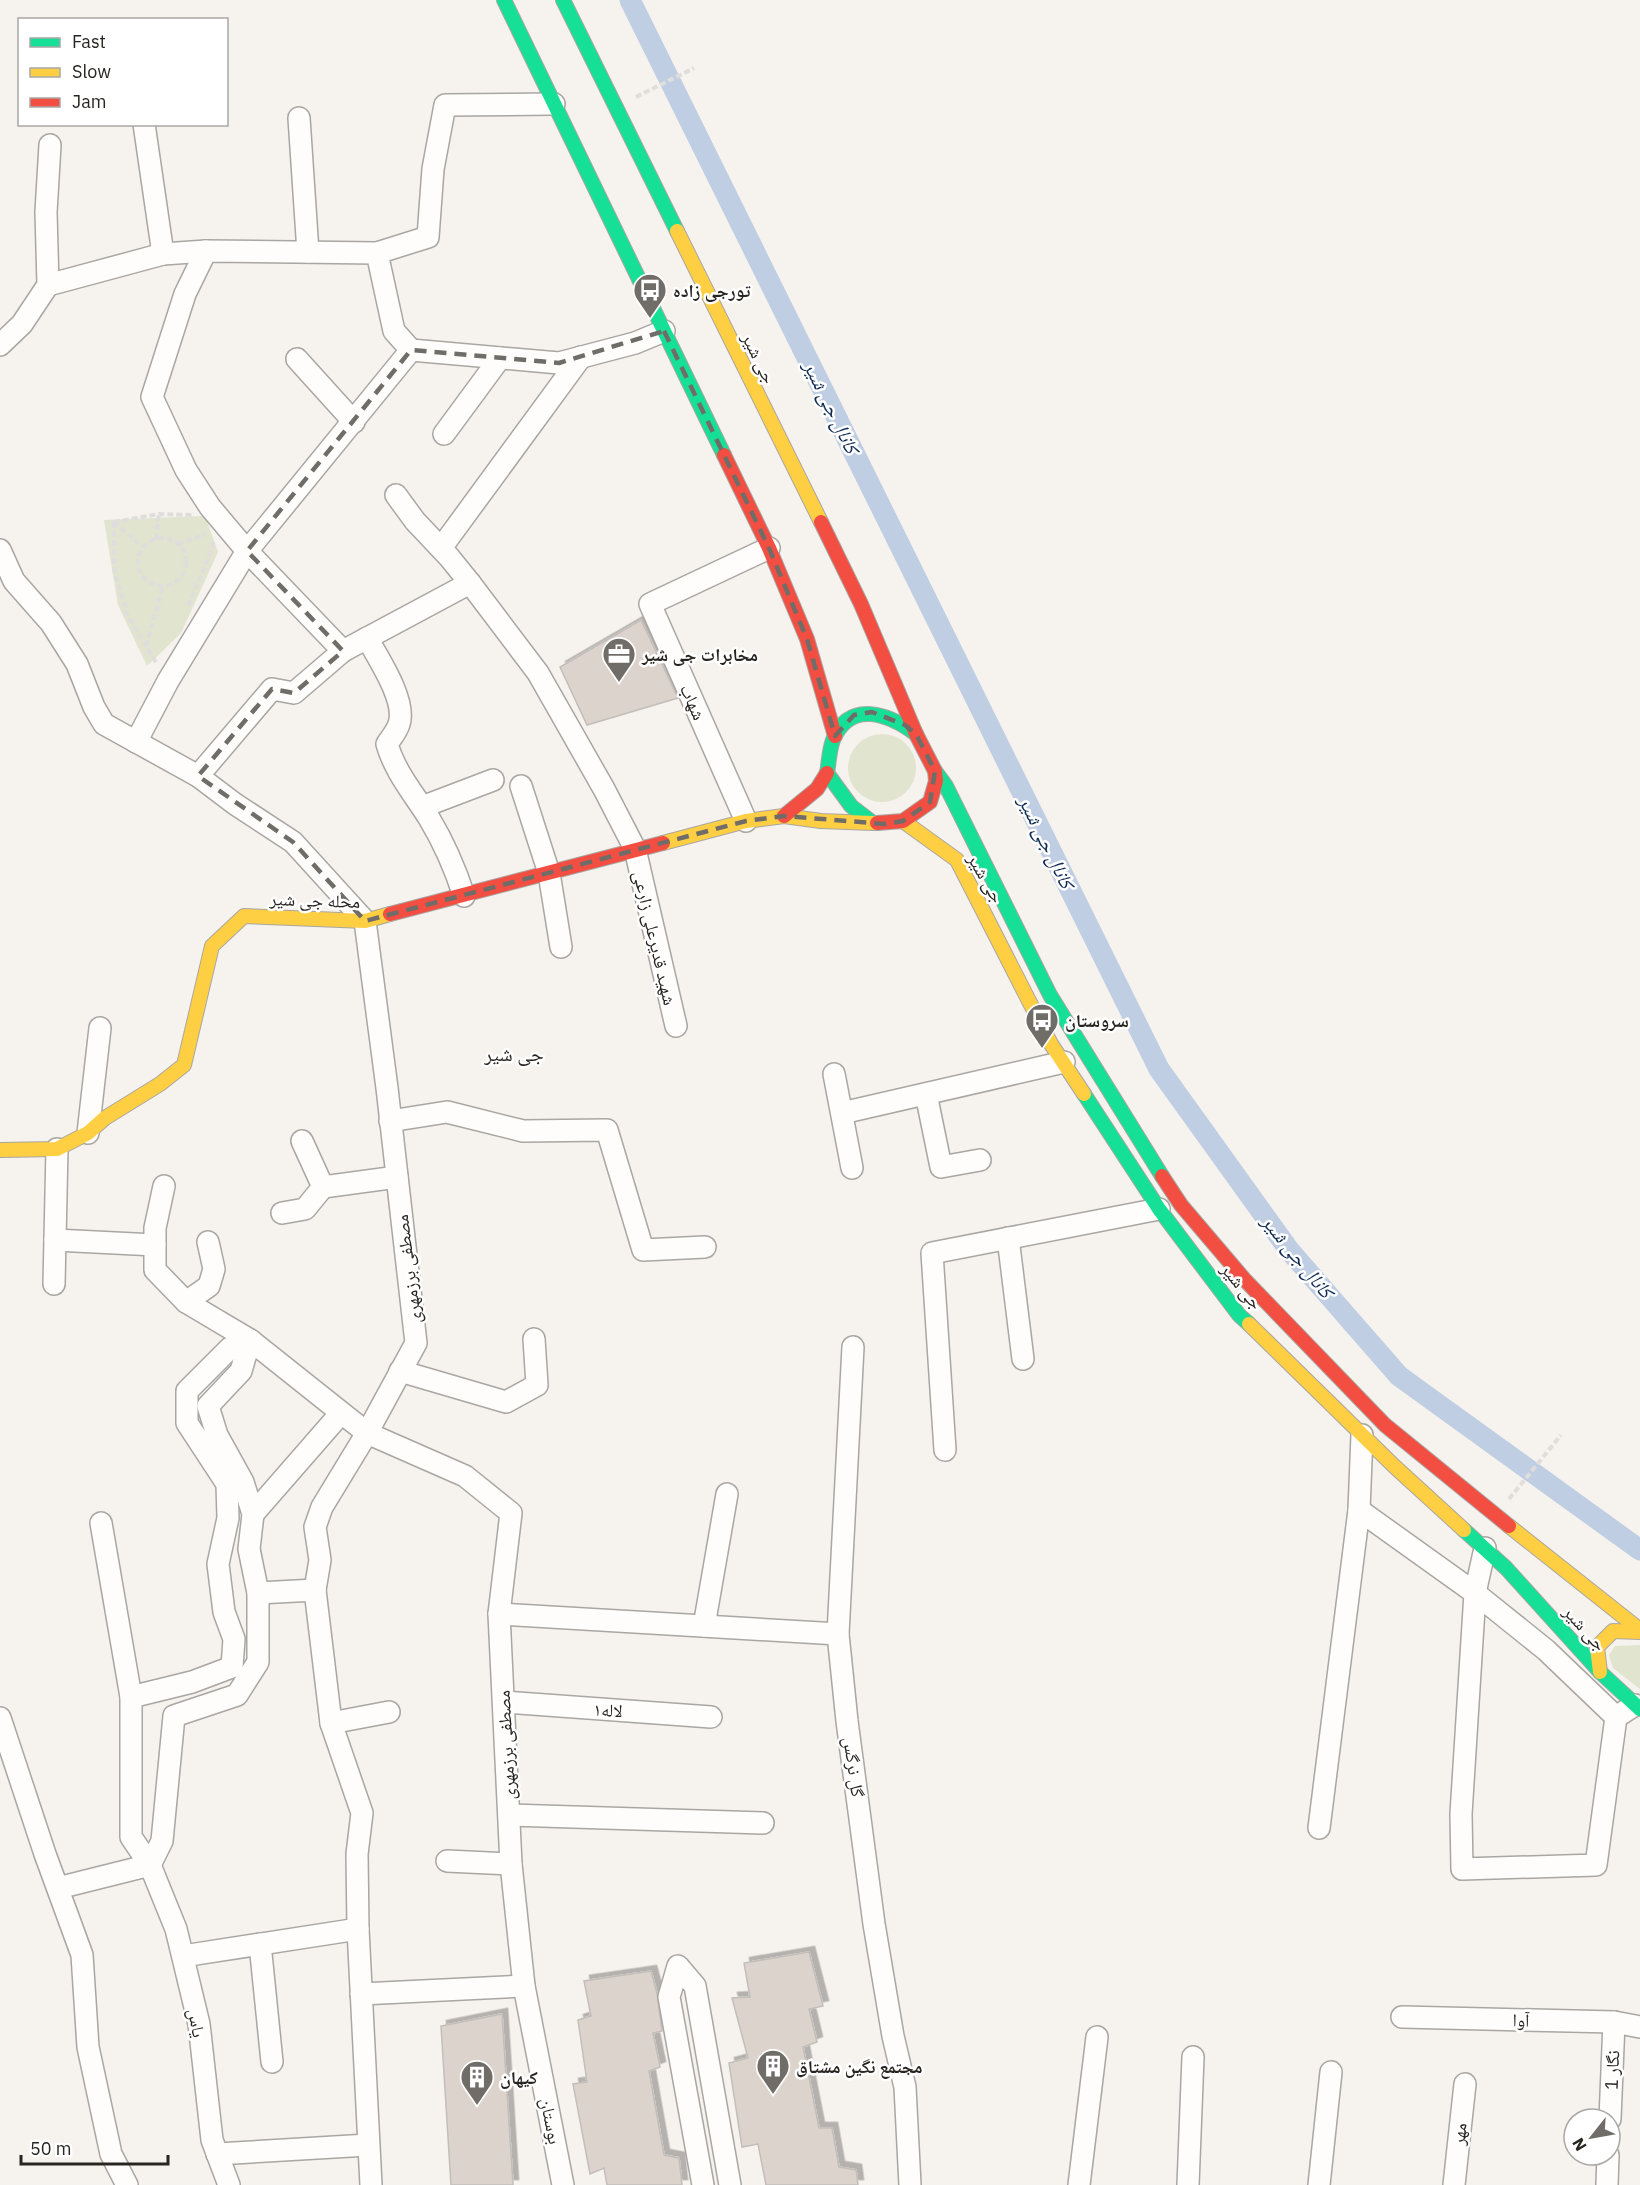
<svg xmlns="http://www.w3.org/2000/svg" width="1640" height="2185" font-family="'IBM Plex Sans','Noto Naskh Arabic',sans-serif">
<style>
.green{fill:#e1e4ce}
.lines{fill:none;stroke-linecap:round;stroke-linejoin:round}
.canal{stroke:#bfcee3;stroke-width:21}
.building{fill:#dcd4cc;stroke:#c2beba;stroke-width:1.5;filter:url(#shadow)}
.street-casing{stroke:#a9a6a3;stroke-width:24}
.fast-casing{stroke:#a9a6a3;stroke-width:16}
.slow-casing{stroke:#a9a6a3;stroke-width:16}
.jam-casing{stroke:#a9a6a3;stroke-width:16}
.path{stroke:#dfdedc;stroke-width:4;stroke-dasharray:6 3;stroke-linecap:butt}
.street{stroke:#fefdfc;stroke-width:21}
.fast{stroke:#16e098;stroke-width:14}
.slow{stroke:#ffcf43;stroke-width:14}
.jam{stroke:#f24e42;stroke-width:14}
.marked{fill:none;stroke:#706d68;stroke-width:4.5;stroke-dasharray:12 8;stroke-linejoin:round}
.labels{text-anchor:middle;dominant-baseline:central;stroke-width:5;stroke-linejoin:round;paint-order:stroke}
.poi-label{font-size:18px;font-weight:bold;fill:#282521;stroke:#fff;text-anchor:start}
.street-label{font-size:18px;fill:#282521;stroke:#fff}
.water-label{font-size:20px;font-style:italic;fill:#0f2b54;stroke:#fff}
.neighbourhood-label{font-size:20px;fill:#282521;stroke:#fff}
</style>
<defs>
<filter id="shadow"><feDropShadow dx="5.5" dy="-5.5" stdDeviation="0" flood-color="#0004"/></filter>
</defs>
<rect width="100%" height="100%" fill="#f6f2ed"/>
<!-- green -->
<g class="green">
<polygon points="205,516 218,552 181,633 147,666 118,605 104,520"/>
<circle cx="882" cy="768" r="34"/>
<polygon points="1640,1645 1640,1689 1613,1668 1609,1655 1615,1646"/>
</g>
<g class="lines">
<!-- canal -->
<polyline class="canal" points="630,0 1159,1069 1289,1250 1399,1376 1640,1550"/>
</g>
<!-- building -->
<g class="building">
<polygon points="641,620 678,698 587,725 560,667"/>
<polygon points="809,1952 823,2006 809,2009 817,2042 803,2047 819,2128 832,2128 839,2167 856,2170 858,2185 766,2185 758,2144 742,2147 729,2063 748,2058 732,1998 750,1997 744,1963"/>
<polygon points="651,1971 657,1993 662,2031 653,2033 660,2067 649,2071 664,2155 679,2158 682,2185 607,2185 604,2168 590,2174 573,2084 587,2082 578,2020 591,2016 584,1981"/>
<polygon points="502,2014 513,2185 451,2185 441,2026"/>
</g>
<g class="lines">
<defs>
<g id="street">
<polyline points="299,118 308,252"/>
<polyline points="144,124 163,254"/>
<polyline points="377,253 394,331 411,350 559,363 635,343 664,331"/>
<polyline points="48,285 163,254 206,251"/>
<polyline points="0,345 22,324 48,285 46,212 50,145"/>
<polyline points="297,359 354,422"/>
<polyline points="444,434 500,358"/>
<polyline points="396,495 415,521 449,557 470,583 538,673 604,789 635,849 676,1026"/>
<polyline points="441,548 581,357"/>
<polyline points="0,550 14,581 51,623 77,664 94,707 104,724 198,776 235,804 293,842 365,921 387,1088 416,1343 367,1433 465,1476 511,1513 499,1614 511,1864 524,1986 563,2185"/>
<path d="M367 638C378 658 407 701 399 724 397 731 391 738 387 744 395 772 414 794 429 818 444 843 455 868 464 896"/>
<polyline points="343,651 247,551 411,350"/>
<polyline points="136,742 168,681 247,551 210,507 186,470 152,397 185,294 206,251 377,253 428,237 433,169 445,105 554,104"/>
<polyline points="198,776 272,689 294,693 343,651 470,583"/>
<polyline points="521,786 549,873 561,947"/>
<polyline points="422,807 493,780"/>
<polyline points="746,821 650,604 769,548"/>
<polyline points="834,1074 852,1168"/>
<polyline points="926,1094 941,1167 980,1160"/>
<polyline points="842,1113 1064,1062"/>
<polyline points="390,1121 447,1112 523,1131 607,1130 643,1250 705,1247"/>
<polyline points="88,1133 100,1028"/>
<polyline points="164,1186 155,1228 155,1270 186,1302 250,1340 367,1433 322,1507 315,1527 320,1560 315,1590"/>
<polyline points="323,1187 397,1177"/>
<polyline points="282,1213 305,1209 323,1187 302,1141"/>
<polyline points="1008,1238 1023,1359"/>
<polyline points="55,1240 155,1245"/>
<polyline points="54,1284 57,1149"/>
<polyline points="186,1302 209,1286 214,1269 208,1242"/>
<polyline points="853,1347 838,1634 847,1721 874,1924 893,2036 905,2087 910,2185"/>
<polyline points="400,1371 506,1402 537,1385 534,1339"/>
<polyline points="945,1450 932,1253 1159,1209"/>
<polyline points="1359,1510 1475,1593 1546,1650 1616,1717"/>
<polyline points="253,1514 341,1413"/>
<polyline points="101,1523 131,1697"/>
<polyline points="1485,1548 1475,1593 1461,1814 1462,1869 1596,1865 1616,1717 1635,1705"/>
<polyline points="258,1593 315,1590 331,1723 362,1813 357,1854 358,1929 371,2185"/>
<polyline points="499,1614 838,1634"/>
<polyline points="704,1626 727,1494"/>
<polyline points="504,1702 711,1717"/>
<polyline points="0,1718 45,1854 82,1955 88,2047 111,2154 127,2185"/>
<polyline points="331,1723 389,1712"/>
<polyline points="510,1815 763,1823"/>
<polyline points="1319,1828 1359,1510 1362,1435"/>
<polyline points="447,1861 511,1864"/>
<polyline points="150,1865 162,1841 174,1716 237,1695 258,1662 258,1593 249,1549 253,1514 243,1482 217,1435 208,1406 241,1371 250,1340"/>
<polyline points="58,1888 150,1865"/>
<polyline points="260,1944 272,2062"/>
<polyline points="183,1956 358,1929"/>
<polyline points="361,1994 524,1986"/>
<polyline points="1402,2017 1614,2022 1640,2027"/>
<polyline points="1610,2119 1614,2022"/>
<polyline points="217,2154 368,2145"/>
<polyline points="229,2185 212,2140 199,2024 176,1929 150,1865 131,1837 131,1697 192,1682 232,1667 234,1639 224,1612 218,1564 228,1518 227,1484 187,1423 187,1391 230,1348 250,1340"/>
<polyline points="703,2185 669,1997 678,1966 695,1986 730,2185"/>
<polyline points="1079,2185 1097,2037"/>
<polyline points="1188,2185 1193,2057"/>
<polyline points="1319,2185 1331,2072"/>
<polyline points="1454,2185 1465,2084"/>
<polyline points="1607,2185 1608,2155"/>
</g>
<g id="fast">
<polyline points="504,0 724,455"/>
<polyline points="563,0 677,231"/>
<polyline points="935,771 946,786 1050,995 1162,1176"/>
<path d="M877 823H873L851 806 827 773C829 762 829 751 833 740 850 699 889 714 916 734"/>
<polyline points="1084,1094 1159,1209 1239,1315 1249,1324"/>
<polyline points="1464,1530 1506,1568 1600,1672 1640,1709"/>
</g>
<g id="slow">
<polyline points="677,231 821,522"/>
<polyline points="903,821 957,860 1051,1044 1084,1094"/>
<polyline points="663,843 746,821 784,816 821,821 873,823"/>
<polyline points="0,1150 57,1149 88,1133 105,1118 160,1084 184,1065 212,946 244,916 365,921 390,914"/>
<polyline points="1249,1324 1394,1466 1464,1530"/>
<polyline points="1509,1526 1640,1630"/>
<polyline points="1600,1672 1597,1647 1613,1631 1640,1632"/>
</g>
<g id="jam">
<polyline points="724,455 769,548 807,639 835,736"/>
<polyline points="821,522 861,604 916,734 935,771 936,781 930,802 903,821 877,823"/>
<polyline points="784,816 817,789 827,773"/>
<polyline points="390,914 663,843"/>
<polyline points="1162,1176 1181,1205 1244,1279 1385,1425 1509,1526"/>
</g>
</defs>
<!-- street casing -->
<use href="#street" class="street-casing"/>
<!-- fast casing -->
<use href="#fast" class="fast-casing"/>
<!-- slow casing -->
<use href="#slow" class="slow-casing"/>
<!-- jam casing -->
<use href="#jam" class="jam-casing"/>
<!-- path -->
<g class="path">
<polyline points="636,97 694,68"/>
<polyline points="114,522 159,514 193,515"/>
<polyline points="114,522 114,570 128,616 157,664"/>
<polyline points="114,522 143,547"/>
<circle cx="162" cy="562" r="24"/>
<polyline points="156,539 159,514"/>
<polyline points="178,544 206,534"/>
<polyline points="188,606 213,547 213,540"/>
<polyline points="146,646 163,586"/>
<polyline points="1509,1499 1561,1435"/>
</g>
<!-- street -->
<use href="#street" class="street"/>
<!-- fast -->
<use href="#fast" class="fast"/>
<!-- slow -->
<use href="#slow" class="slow"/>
<!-- jam -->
<use href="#jam" class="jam"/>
</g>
<!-- marked area -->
<path class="marked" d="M664 331 769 548 807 639 835 736 854 715 872 712 905 725 916 734 935 771 930 802 903 821 885 824 784 816 746 821 365 921 293 842 198 776 272 689 294 693 343 651 247 551 411 350 559 363Z"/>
<!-- icons -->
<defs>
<symbol id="bus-pin" viewBox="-11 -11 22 30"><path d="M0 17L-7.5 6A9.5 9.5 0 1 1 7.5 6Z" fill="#706d68" stroke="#fff"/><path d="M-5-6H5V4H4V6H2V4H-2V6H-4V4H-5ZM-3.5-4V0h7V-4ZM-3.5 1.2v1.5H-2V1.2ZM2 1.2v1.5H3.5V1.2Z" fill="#fff"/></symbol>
<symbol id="office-pin" viewBox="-11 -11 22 30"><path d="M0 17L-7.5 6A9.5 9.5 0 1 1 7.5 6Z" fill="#706d68" stroke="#fff"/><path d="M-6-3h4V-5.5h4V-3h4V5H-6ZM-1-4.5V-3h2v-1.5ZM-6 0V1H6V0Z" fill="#fff"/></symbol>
<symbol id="building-pin" viewBox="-11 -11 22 30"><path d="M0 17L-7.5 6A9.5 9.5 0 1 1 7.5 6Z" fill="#706d68" stroke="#fff"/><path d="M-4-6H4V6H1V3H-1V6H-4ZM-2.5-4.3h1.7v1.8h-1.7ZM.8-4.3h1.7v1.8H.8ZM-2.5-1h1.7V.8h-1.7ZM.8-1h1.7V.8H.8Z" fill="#fff"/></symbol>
</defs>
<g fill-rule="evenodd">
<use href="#bus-pin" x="631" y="271" width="38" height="52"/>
<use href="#office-pin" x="600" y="635" width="38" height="52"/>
<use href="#bus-pin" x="1023" y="1001" width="38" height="52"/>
<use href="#building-pin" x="754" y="2047" width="38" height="52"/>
<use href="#building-pin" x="458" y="2058" width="38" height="52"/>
</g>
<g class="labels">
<!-- poi labels -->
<g class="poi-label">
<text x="673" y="290">تورجی زاده</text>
<text x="642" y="654">مخابرات جی شیر</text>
<text x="1065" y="1020">سروستان</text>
<text x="796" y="2066">مجتمع نگین مشتاق</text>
<text x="500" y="2077">کیهان</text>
</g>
<!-- street labels -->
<g class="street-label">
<text transform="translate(759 358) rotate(64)">جی شیر</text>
<text transform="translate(693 702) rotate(66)">شهاب</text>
<text transform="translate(986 878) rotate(60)">جی شیر</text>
<text transform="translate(315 900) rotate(2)">محله جی شیر</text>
<text transform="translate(655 938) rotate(77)">شهید قدیرعلی زارعی</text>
<text transform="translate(408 1269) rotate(-97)">مصطفی برزمهری</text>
<text transform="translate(1242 1286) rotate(51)">جی شیر</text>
<text transform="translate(1585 1628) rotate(48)">جی شیر</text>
<text transform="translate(608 1710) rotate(4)">لاله۱</text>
<text transform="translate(506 1745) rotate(-93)">مصطفی برزمهری</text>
<text transform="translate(854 1767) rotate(82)">گل نرگس</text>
<text transform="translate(1521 2020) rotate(1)">آوا</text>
<text transform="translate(197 2023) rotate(80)">یاس</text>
<text transform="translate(1612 2070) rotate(-87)">نگار 1</text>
<text transform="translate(551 2121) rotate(79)">بوستان</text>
<text transform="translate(1459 2134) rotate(-84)">مهر</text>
</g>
<!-- water labels -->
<g class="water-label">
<text transform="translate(832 407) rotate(64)">کانال جی شیر</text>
<text transform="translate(1047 842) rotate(64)">کانال جی شیر</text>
<text transform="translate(1298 1256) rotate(51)">کانال جی شیر</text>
</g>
<!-- neighbourhood labels -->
<g class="neighbourhood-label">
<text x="514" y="1053">جی شیر</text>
</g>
</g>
<!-- legend -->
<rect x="18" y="18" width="210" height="108" fill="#ffffff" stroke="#a9a8a6" stroke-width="1.5"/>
<rect x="30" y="38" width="30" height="9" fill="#16e098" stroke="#a9a8a6" stroke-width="1.5"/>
<text x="72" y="48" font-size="18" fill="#282521">Fast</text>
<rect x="30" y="68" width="30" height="9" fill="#ffcf43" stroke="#a9a8a6" stroke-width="1.5"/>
<text x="72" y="78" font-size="18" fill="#282521">Slow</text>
<rect x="30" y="98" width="30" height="9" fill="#f24e42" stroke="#a9a8a6" stroke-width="1.5"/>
<text x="72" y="108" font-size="18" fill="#282521">Jam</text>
<!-- north arrow -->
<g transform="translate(1592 2137) rotate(239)"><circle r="28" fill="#ffffff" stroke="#a9a8a6" stroke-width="1.5"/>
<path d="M0-4.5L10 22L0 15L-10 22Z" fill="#706d68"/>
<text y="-9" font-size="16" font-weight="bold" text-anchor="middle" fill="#282521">N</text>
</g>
<!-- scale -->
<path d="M21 2155v9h147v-9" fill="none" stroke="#282521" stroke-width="3"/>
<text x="30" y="2155" font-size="18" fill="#282521" stroke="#ffffff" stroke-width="4.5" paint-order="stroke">50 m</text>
</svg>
